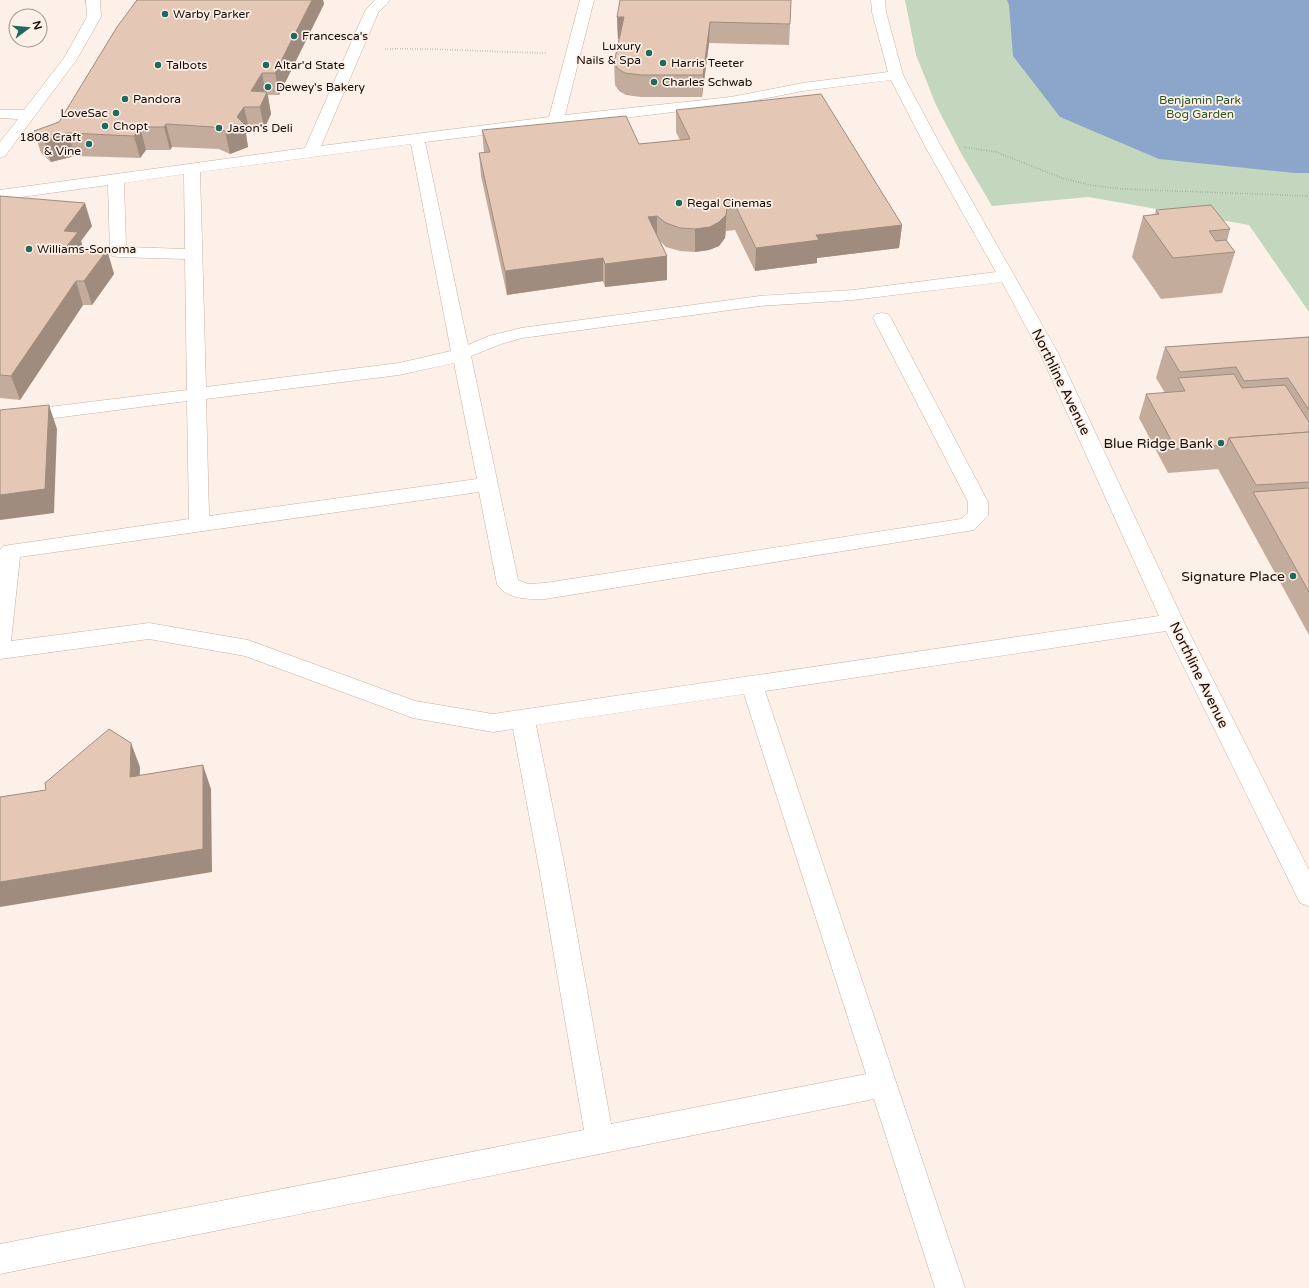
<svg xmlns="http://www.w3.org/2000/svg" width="1309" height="1288" font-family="'Varela Round',sans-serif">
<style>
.green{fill:#c2d7bd}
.water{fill:#8ca6cb}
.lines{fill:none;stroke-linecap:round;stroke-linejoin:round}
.minor-casing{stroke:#ccb09d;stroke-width:1}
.path{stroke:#998e87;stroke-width:1.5;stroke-dasharray:0.5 2;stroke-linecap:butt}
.minor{fill:#fff;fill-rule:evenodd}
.wall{fill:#c4ac9c}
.shaded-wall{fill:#a08c7f}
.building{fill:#e4c8b5;stroke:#a08c7f}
.poi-dot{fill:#21695f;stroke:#fcf0e8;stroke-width:1.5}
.labels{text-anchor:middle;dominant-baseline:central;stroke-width:3.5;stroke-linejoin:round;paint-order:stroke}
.far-poi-label{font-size:12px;fill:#170e07;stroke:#fcf0e8;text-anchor:start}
.far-park-label{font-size:12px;fill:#2e5724;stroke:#fcf0e8}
.street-label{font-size:14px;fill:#170e07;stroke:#fcf0e8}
.poi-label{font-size:14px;fill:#170e07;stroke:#fcf0e8;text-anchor:end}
</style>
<rect width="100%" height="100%" fill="#fcf0e8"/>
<!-- green -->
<polygon class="green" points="905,0 1309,0 1309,312 1249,225 1088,197 992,206 962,155 936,105 916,55"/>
<!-- water -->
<polygon class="water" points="1007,0 1309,0 1309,173 1295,173 1159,159 1060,117 1013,56 1009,5"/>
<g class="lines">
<defs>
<g id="minor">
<polygon points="86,0 100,0 101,17 77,59 5,156 0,158 0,142 18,119 0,118 0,110 24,110 64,58 87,17"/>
<path d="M375 0H390L378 13 321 146 549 117 580 0H594L565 115 731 97 803 83 888 72 872 12 871 0H885L886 12 903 75 942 148 1058 353 1184 622 1309 870V906L1300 903 1166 631 765 691 965 1288H935L874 1099 0 1274V1244L584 1130 539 868 513 729 493 732 413 718 245 656 149 639 0 659V550L3 546 189 519 187 401 0 425V413L187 390 185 259 118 257 112 256 110 252 108 185 0 200V190L305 148 365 11ZM891 80 926 148 996 272 853 290 760 296 521 328 489 336 468 345 425 142 731 105 803 91ZM411 144 451 351 399 363 206 387 200 172ZM184 174 185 249 126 247 124 183ZM1002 282 1040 353 1159 616 493 714 415 701 248 640 149 623 11 641 20 557 479 492 497 584C507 600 529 599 545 599L974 530 988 515V502L891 318 888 314 882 313 876 314 873 318 968 502V513L961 519 545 583 528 584 518 580 471 356 501 344 522 338 760 306 853 300ZM454 363 477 479 209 516 206 399 399 375ZM744 694 866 1074 611 1124 565 868 536 725Z"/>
</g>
</defs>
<!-- minor casing -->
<use href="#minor" class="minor-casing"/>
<!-- path -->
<g class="path">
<path d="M385 49C439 48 492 52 546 53"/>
<polyline points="964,147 996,152 1062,178 1090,185 1123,189 1309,196"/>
</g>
<!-- minor -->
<use href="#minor" class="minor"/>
</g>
<!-- wall -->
<g class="wall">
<polygon points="137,0 323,0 324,4 279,95 268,95 271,114 264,129 249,129 246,134 248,147 230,154 219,149 172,147 170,150 146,150 140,158 75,156 51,162 41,153 34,131 59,122"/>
<polygon points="617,17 790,24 789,45 709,43 702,97 641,97 626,95 619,91 615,85 614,63 619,39 618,39"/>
<polygon points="676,110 902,225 899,248 817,258 817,263 755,271 735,230 726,231 725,238 719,246 709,250 695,252 680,251 666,247 660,241 667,256 667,280 605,287 603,281 507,295 481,176 479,153 484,153 482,130 639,144 680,140 676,132"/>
<polygon points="0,196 92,226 81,241 83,248 107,250 114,274 92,305 83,305 20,400 0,398"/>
<polygon points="1156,210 1230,229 1227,241 1235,252 1222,293 1161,299 1132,257 1143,216 1155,215"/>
<polygon points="1309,337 1309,635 1218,469 1168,473 1139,418 1146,394 1165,393 1156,378 1165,347"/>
</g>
<!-- shaded-wall -->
<g class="shaded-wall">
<polygon points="312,0 323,0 324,4 279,95 275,73"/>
<polygon points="617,17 624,17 624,38 618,39"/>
<polygon points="710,22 709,43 702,97 703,75"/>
<polygon points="262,73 266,94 267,92 271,114 264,129 260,107 251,91"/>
<polygon points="244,107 249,129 246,134 248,147 230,154 225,131"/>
<polygon points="166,124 172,147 170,150 164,127"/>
<polygon points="140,127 146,150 140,158 134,136"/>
<polygon points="68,133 75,156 51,162 44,140"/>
<polygon points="85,203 92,226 81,241 85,255 67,246 64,231"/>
<polygon points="727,208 725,238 719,246 709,250 695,252 695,229"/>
<polygon points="657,216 657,239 648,217"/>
<polygon points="902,225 899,248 817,258 817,263 755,271 756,248 816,235"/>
<polygon points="107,250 114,274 92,305 84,281"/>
<polygon points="667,256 667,280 605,287 605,264"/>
<polygon points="603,258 603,281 507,295 505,271"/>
<polygon points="76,281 83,305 20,400 11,376"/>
<polygon points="49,405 57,429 54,513 0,520 0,495"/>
<polygon points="131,743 140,767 139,801 130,777"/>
<polygon points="203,765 211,789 212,872 0,907 0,882"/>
</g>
<!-- building -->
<g class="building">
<polygon points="137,0 312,0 275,73 262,73 251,91 267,92 260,107 244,107 237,117 244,124 225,131 213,127 166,124 164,127 140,127 134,136 68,133 44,140 34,131 59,122 117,27"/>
<polygon points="620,0 791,0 790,24 710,22 703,75 641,75 625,73 618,69 614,63 624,17 617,17"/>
<polygon points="821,94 902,225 816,235 819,240 756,248 736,207 727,208 726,215 719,222 710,227 695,229 680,228 666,223 657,216 648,217 667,256 605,264 603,258 505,271 479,153 490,152 482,130 626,116 639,144 690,139 676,110"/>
<polygon points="0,196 85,203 64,231 78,232 67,246 107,250 84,281 76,281 11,376 0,375"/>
<polygon points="1211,205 1230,229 1209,231 1216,241 1226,240 1235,252 1173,258 1143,216 1159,214 1156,210"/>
<polygon points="1309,337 1309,410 1288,378 1244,381 1236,367 1180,372 1165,347"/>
<polygon points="1234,374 1242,388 1285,385 1309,422 1309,432 1229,438 1227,445 1176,449 1146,394 1185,391 1178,378"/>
<polygon points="49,405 45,489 0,495 0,410"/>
<polygon points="1309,432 1309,482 1256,485 1229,438"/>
<polygon points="1309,488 1309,592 1253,492"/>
<polygon points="109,729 131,743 130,777 203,765 203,849 0,882 0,797 46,790 45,783"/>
</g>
<!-- markers -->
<g class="poi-dot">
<circle cx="165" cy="14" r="4"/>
<circle cx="294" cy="36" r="4"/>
<circle cx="649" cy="53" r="4"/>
<circle cx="663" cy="63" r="4"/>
<circle cx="158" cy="65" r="4"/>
<circle cx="266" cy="65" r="4"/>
<circle cx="654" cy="82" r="4"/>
<circle cx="268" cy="87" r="4"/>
<circle cx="125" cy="99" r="4"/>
<circle cx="116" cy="113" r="4"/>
<circle cx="105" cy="126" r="4"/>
<circle cx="219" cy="128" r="4"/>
<circle cx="89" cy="144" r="4"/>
<circle cx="679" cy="203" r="4"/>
<circle cx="29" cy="249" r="4"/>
<circle cx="1221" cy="443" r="4"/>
<circle cx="1293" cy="576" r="4"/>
</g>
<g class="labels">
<!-- far-poi labels -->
<g class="far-poi-label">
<text x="173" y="14">Warby Parker</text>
<text x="302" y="36">Francesca's</text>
<text x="641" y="46" text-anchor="end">Luxury<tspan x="641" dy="14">Nails &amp; Spa</tspan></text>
<text x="671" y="63">Harris Teeter</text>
<text x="166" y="65">Talbots</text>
<text x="274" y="65">Altar'd State</text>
<text x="662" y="82">Charles Schwab</text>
<text x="276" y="87">Dewey's Bakery</text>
<text x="133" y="99">Pandora</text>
<text x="108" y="113" text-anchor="end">LoveSac</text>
<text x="113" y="126">Chopt</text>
<text x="227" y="128">Jason's Deli</text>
<text x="81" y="137" text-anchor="end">1808 Craft<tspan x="81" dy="14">&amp; Vine</tspan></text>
<text x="687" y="203">Regal Cinemas</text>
<text x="37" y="249">Williams-Sonoma</text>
</g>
<!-- far-park labels -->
<g class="far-park-label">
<text x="1200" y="100">Benjamin Park<tspan x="1200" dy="14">Bog Garden</tspan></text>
</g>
<!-- street labels -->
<g class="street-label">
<text transform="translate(1061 382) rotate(64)">Northline Avenue</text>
<text transform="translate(1199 675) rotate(64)">Northline Avenue</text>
</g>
<!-- poi labels -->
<g class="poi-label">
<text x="1213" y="443">Blue Ridge Bank</text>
<text x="1285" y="576">Signature Place</text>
</g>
</g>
<!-- north arrow -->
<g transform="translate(28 28) rotate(74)"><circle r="19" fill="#fcf0e8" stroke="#a0968e"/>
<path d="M0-3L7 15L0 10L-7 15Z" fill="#21695f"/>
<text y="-6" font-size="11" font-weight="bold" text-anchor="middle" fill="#170e07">N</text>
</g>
</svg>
